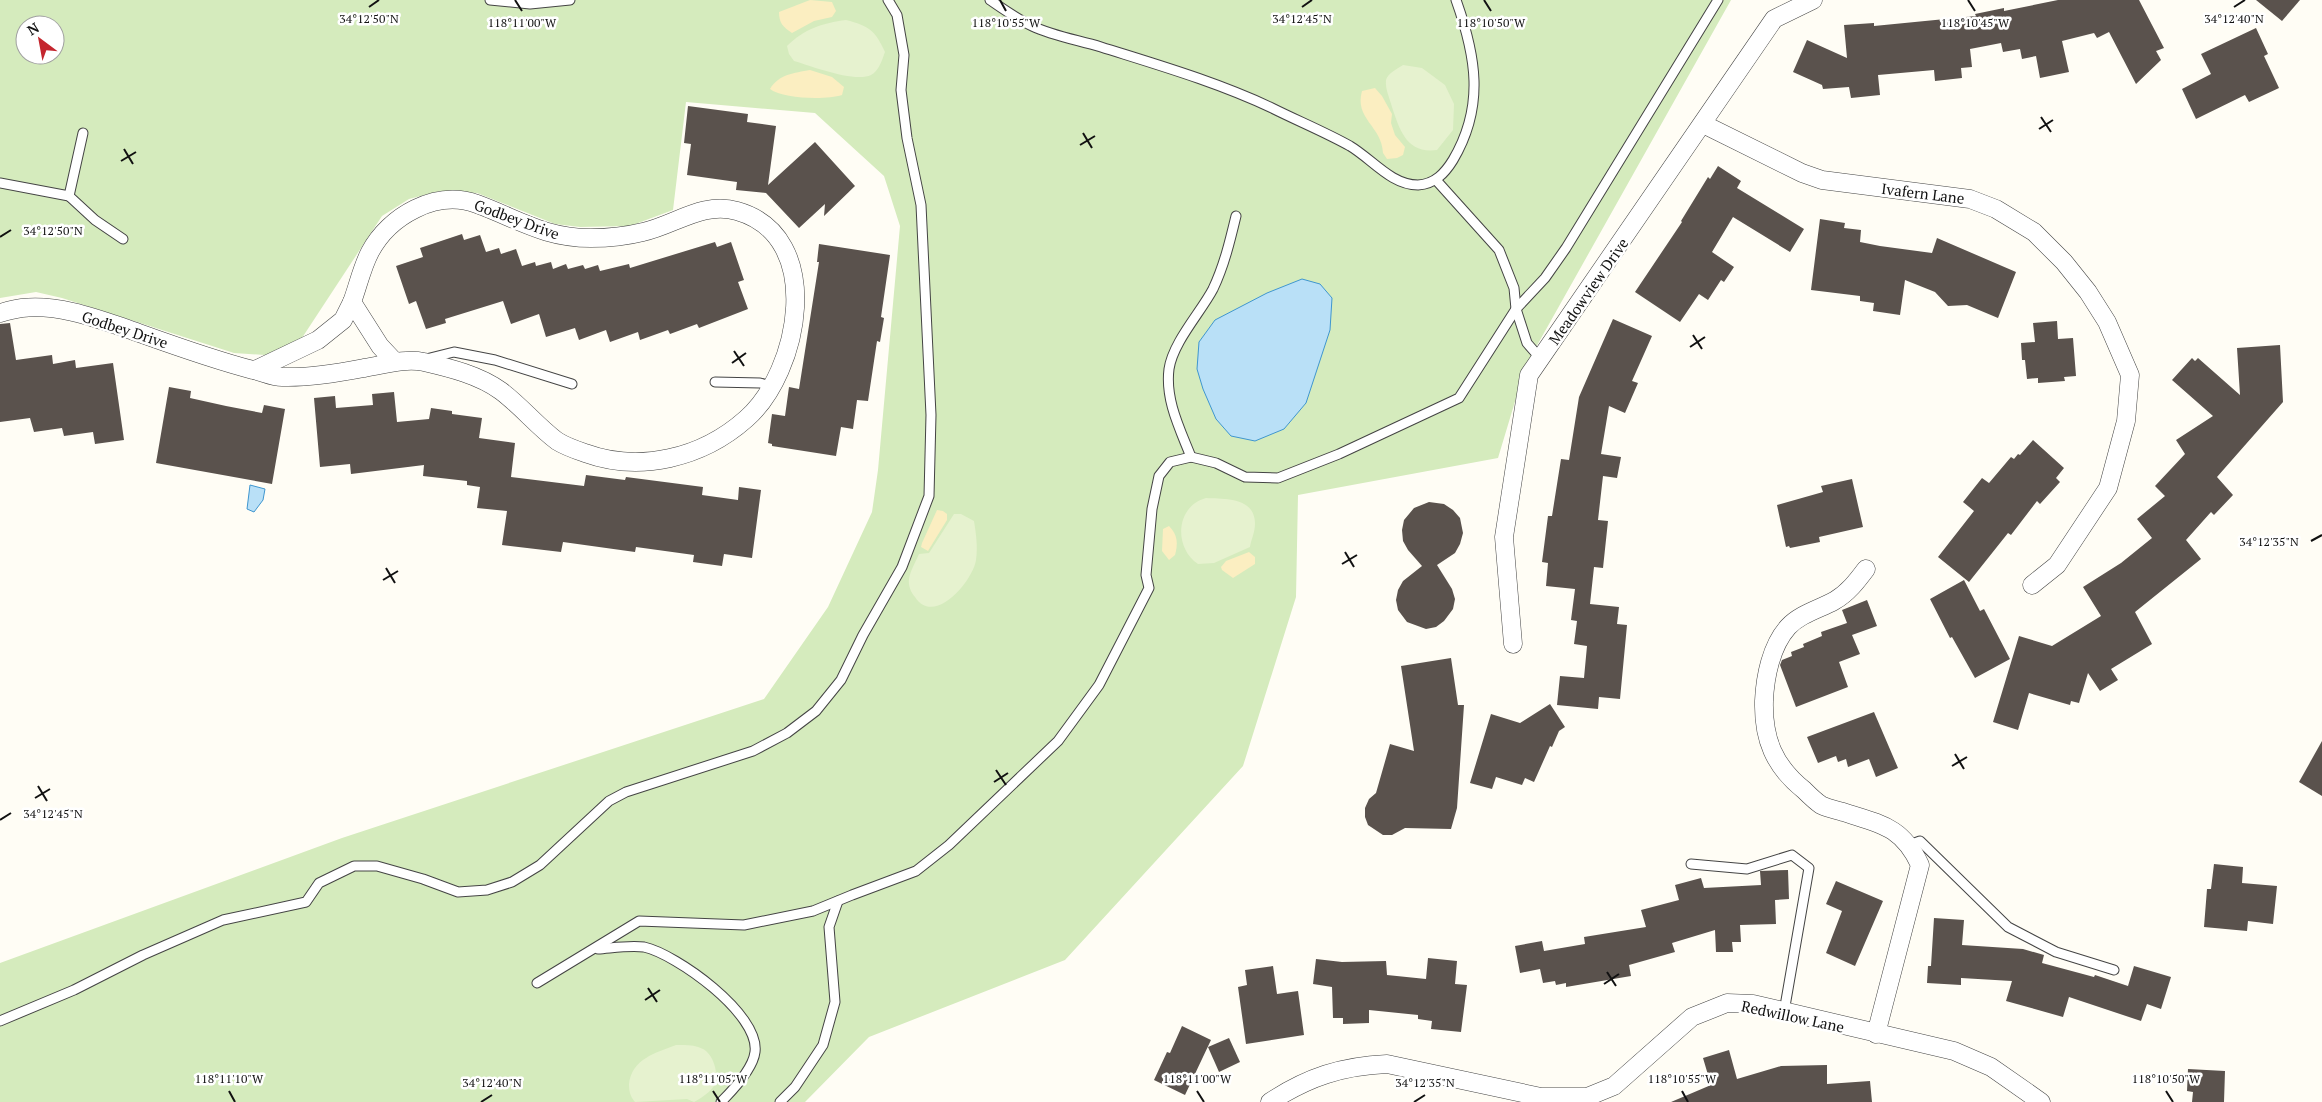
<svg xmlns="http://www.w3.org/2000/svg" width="2322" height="1102" font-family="'PT Serif',serif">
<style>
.green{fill:#d5ebbd;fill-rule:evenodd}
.sand{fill:#fbeec1}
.pitch{fill:#e6f2cf}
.water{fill:#b9e0f7;stroke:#3f96cf}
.building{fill:#5a524d}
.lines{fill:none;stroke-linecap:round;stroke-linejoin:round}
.lane-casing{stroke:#444;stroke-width:11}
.street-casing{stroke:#444;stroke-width:19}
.lane{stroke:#fff;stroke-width:9}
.street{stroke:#fff;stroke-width:18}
.ticks{fill:none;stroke:#111;stroke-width:2}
.labels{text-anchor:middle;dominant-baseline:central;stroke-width:5;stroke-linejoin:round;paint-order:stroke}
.street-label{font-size:15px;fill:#111;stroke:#fff}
.ticks-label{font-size:12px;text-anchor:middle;fill:#111;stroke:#fff;stroke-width:5;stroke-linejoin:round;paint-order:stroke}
</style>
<rect width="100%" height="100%" fill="#fffdf5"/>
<!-- green -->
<path class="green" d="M0 0H1731L1526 365 1498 458 1298 495 1296 597 1243 766 1065 960 869 1037 805 1102H0V963L342 838 764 699 828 607 872 512 878 470 900 226 884 176 815 113 686 102 673 210 630 226 580 227 555 224 477 193 440 191 409 199 382 216 298 344 265 355 234 353 62 298 36 292 0 298ZM25 25H55V55H25Z"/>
<!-- sand -->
<g class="sand">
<path d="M810 0 832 2 836 11 832 17 814 21 792 33C783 27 779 23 779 12Z"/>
<path d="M810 70 832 77 844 87 842 95C826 100 783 99 770 89 779 74 794 73 810 70Z"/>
<path d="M1375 88 1382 96 1392 114 1391 123 1395 135 1405 147 1403 155 1397 158 1387 159 1383 153C1382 126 1354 119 1362 91Z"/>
<polygon points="937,510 943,511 947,514 947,520 928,551 921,547 922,543"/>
<path d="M1169 526C1178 535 1178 544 1175 555L1169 560 1162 551 1163 529Z"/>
<polygon points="1249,552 1255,557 1255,564 1233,578 1222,570 1221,567 1226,561"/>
</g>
<!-- pitch -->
<g class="pitch">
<path d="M846 20C869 26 875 30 885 52 882 60 879 71 871 75 855 83 811 66 794 61L789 54 787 46C804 29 823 23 846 20Z"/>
<path d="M1403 65 1422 68 1445 85 1454 104 1453 130 1437 150C1407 154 1400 131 1392 107 1390 99 1385 89 1386 80 1388 73 1397 69 1403 65Z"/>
<path d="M1206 498C1225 499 1255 497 1255 524 1255 532 1251 540 1250 547L1214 563 1198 564C1173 547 1176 506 1206 498Z"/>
<path d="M954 514H961L974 521C976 533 978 548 976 560 973 581 934 627 915 597 911 593 908 585 909 579 910 571 916 561 919 554L929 553Z"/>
<path d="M676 1045C685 1045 694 1044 703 1049 713 1054 719 1073 715 1084 711 1092 701 1098 694 1102L687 1099 635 1102C630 1096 629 1091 629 1084 632 1059 655 1053 676 1045Z"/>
</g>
<!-- water -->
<g class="water">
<polygon points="1302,279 1320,284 1332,298 1330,330 1306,403 1284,429 1255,441 1231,436 1216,419 1203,389 1197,369 1199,342 1215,320 1267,293"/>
<polygon points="250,485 265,489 263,500 254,512 247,509"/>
</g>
<!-- building -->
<g class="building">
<polygon points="2058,0 2139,0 2164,48 2156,51 2161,60 2136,84 2109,32 2097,38 2094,33 2062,41 2069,72 2040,78 2036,56 2022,59 2020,49 2003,52 2001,43 1970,49 1972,67 1961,68 1962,78 1935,81 1934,70 1878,75 1880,95 1851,98 1849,87 1823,89 1822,85 1793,72 1807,40 1847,58 1844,25 1874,23 1874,26 1976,16 1975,14 2004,8 2004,11"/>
<polygon points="2256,0 2300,0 2282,21"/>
<polygon points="2256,28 2268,54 2264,56 2279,88 2249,102 2245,95 2196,119 2182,89 2211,74 2201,54"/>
<polygon points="688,106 748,114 747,122 776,126 768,185 815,142 855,186 824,216 825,204 799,228 766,193 736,190 737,182 687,175 691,144 684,143"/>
<polygon points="1718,166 1741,181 1737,188 1804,229 1790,252 1733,217 1712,252 1734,267 1724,282 1721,280 1708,300 1699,294 1680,322 1635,292 1682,222 1681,221 1708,177 1710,179"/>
<polygon points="1820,219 1845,223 1844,228 1861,230 1860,242 1880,246 1932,253 1937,238 2016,272 1998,318 1967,305 1948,306 1935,292 1905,280 1900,315 1873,311 1874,303 1860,301 1860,296 1811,290"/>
<polygon points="462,234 464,240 480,235 486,252 499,248 501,254 516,249 522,266 535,262 536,266 551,262 553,269 566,264 568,269 583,265 585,269 598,265 600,271 629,264 630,268 715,242 717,247 731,242 744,280 738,282 748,309 699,328 697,324 670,334 668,330 640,340 638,332 610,342 606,330 579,340 575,328 546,337 539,314 511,324 503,301 445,319 446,323 426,329 416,301 409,304 396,266 423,257 420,248"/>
<polygon points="819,244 890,255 881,317 884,318 880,342 877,341 868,401 857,400 853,429 841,427 836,456 772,446 772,444 768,443 772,414 785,416 789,387 799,389 819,262 817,262"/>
<polygon points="1613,319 1652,336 1632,381 1638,383 1625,413 1609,406 1601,454 1621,457 1617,478 1603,476 1598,520 1608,521 1603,568 1594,567 1590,604 1619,607 1617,624 1627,625 1620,699 1599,697 1598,709 1557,705 1560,676 1584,678 1587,646 1574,644 1577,621 1571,620 1575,589 1546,586 1548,563 1542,562 1548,516 1552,516 1561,459 1569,460 1579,397"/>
<polygon points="2057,321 2058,339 2073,338 2076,376 2064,377 2065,381 2038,383 2038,378 2027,379 2025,360 2022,360 2021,343 2035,342 2033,323"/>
<polygon points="10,323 16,360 52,355 53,364 75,360 76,368 113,363 124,440 95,444 93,432 64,436 62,428 34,432 30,418 0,422 0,324"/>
<polygon points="2280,345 2283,402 2217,477 2233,495 2214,515 2211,512 2186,540 2201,559 2135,612 2152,644 2111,669 2118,680 2100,691 2088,673 2079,703 2071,701 2070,705 2029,693 2018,730 1993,722 2019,636 2052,646 2101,616 2083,587 2121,563 2152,538 2137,519 2165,496 2155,486 2185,454 2176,440 2213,416 2172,380 2192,358 2195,361 2198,358 2240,395 2237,348"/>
<polygon points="169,387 191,391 190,398 226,406 262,413 264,405 285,409 272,484 156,463"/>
<polygon points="394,392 397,422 429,419 431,408 452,411 452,414 482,418 479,438 515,443 511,477 584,486 586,475 625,480 626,477 703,487 702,495 738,500 739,487 761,490 752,558 724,554 722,566 693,562 694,555 636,547 635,552 563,542 561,552 502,545 507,511 477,508 480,487 467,485 467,481 423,476 424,465 351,474 350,464 320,467 314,398 335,396 336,408 373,405 372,394"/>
<polygon points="2033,440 2064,468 2056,478 2060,482 2040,504 2037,501 2011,535 2008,533 1969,582 1938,557 1974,511 1963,502 1982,478 1989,483 2011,457 2014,459 2018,454 2020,455"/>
<polygon points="1852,479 1863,527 1819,537 1820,542 1790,548 1789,546 1786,547 1777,505 1823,492 1821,486"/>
<polygon points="1429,502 1444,504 1453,510 1460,518 1463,533 1460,544 1455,553 1437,565 1452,589 1455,599 1453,609 1444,621 1436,627 1426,629 1407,622 1398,610 1396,600 1398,590 1403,581 1422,566 1408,550 1403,541 1402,530 1404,520 1414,508"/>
<polygon points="1964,580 1980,611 1984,609 2010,659 1975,678 1952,637 1950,638 1930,599"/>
<polygon points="1867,600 1877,626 1852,635 1860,654 1839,662 1848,687 1796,707 1780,665 1782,660 1792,656 1791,652 1804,647 1803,644 1822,636 1821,632 1847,623 1842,610"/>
<polygon points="1451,658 1458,705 1464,705 1457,808 1451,829 1405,828 1392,835 1383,835 1368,825 1365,817 1365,808 1369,799 1376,793 1390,744 1414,751 1401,666"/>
<polygon points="1550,704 1565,727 1559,731 1552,747 1550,746 1534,782 1525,778 1522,785 1496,777 1492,789 1470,783 1491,714 1520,723"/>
<polygon points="1874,712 1898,768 1876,777 1869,759 1848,767 1846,759 1838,762 1836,756 1818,763 1807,737"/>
<polygon points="2322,741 2322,796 2299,782"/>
<polygon points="2214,864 2243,867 2242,883 2277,886 2273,924 2248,921 2247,931 2204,927 2207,889 2211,889"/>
<polygon points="1788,870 1789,899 1775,900 1776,924 1740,925 1741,942 1732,942 1733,952 1716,952 1715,930 1672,943 1675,952 1629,965 1631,976 1566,987 1566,983 1556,985 1555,981 1543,983 1540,969 1520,973 1515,946 1542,941 1544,951 1585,944 1584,937 1646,927 1641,910 1679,900 1675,885 1701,878 1704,888 1761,885 1760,871"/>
<polygon points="1836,881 1883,901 1855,966 1826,953 1842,911 1826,904"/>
<polygon points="1934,918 1964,920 1962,945 2023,949 2044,955 2042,963 2094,977 2095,975 2128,986 2134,966 2171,977 2161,1009 2147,1004 2141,1021 2069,997 2063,1017 2006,1001 2012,981 1961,978 1961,985 1927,983 1928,966 1931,966"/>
<polygon points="1428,958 1457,961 1455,984 1467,985 1461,1032 1431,1029 1432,1021 1418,1019 1418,1015 1369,1010 1369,1023 1343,1024 1343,1018 1333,1018 1332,987 1313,984 1316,959 1342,962 1386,961 1387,975 1426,979"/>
<polygon points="1273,966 1277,994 1298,991 1304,1035 1246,1044 1238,987 1247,985 1245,970"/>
<polygon points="1182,1026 1211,1040 1185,1095 1154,1080 1167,1052 1170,1053"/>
<polygon points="1229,1038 1240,1062 1219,1072 1208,1047"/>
<polygon points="1729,1050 1737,1079 1781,1066 1827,1065 1827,1084 1870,1081 1872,1102 1671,1102 1711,1085 1703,1058"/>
<polygon points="2188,1069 2225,1071 2224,1102 2192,1102 2193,1092 2187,1091"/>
</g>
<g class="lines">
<defs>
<g id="lane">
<polyline points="490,0 530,4 570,0"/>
<path d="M990 0C1003 9 1017 19 1032 26 1053 36 1078 40 1101 47 1158 65 1217 82 1272 108 1298 121 1325 132 1350 146 1372 159 1391 185 1418 185 1435 184 1445 173 1453 160 1485 106 1476 56 1456 0"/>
<polyline points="83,133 69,196 95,220 123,239"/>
<polyline points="1436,180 1499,250 1514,288 1516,309 1527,343 1541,359"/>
<polyline points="0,183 69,196"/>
<polyline points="426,359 454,352 495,360 572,384"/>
<polyline points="715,382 760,383 771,386"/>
<path d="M1191 457C1180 429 1165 400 1169 369 1173 342 1201 312 1213 289 1224 266 1230 241 1236 216"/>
<polyline points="1909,845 1920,841 2008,927 2056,952 2114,970"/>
<polyline points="1691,864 1747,869 1792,855 1809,868 1784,1012"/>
<path d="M598 949C612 948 630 945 644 947 676 954 760 1014 755 1052 753 1069 733 1090 721 1102"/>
<polyline points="537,983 639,921 744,925 813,911 852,895 916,871 949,845 1058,741 1099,685 1149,588 1146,575 1152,509 1159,476 1170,462 1191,457 1216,463 1245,477 1278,478 1339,454 1459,398 1516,309 1545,278 1566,248 1718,0"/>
<polyline points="0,1021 74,990 143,955 223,920 306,902 319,883 354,866 377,866 423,879 458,892 487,890 512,882 540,865 609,801 626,792 753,751 787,733 816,711 841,680 863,635 902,567 929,496 931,415 921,205 907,138 901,90 904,55 897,15 888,0"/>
<polyline points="780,1102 795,1087 823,1045 835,1002 829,927 838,901"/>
</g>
<g id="street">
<polyline points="1703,124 1802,173 1822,180 1970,199 1996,209 2034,232 2064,262 2088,292 2107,322 2130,375 2126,421 2108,488 2057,565 2032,585"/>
<path d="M0 313C7 311 15 309 22 308 57 304 93 317 125 328 167 343 210 359 253 370 263 372 272 377 282 377 309 378 338 373 364 368 384 365 404 358 424 362 450 368 479 375 501 391 521 406 537 426 557 441 565 446 576 450 585 453 640 473 702 458 746 419 800 372 826 236 737 211 703 201 675 225 643 232 627 236 608 238 591 238 544 238 518 219 477 204 436 189 389 216 370 252 362 267 358 286 352 302L380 346 395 362"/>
<polyline points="255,370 318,340 343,320 352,302"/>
<path d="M1866 569C1857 581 1848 593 1834 601 1819 609 1800 614 1788 627 1771 646 1765 677 1764 701 1763 739 1774 766 1804 790 1809 795 1815 801 1821 805 1827 808 1836 810 1843 812 1880 824 1902 826 1920 865L1876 1034"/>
<polyline points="1513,644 1504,537 1529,375 1774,19 1813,0"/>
<path d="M1270 1102C1308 1077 1342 1066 1387 1064L1541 1097H1587L1614 1086 1692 1017 1727 1003 1753 1004 1954 1051 1991 1067 2041 1102"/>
</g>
</defs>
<!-- lane casing -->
<use href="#lane" class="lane-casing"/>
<!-- street casing -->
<use href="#street" class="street-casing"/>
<!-- lane -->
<use href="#lane" class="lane"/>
<!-- street -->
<use href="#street" class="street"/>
</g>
<!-- ticks -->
<path class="ticks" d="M515 0 522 11M1000 0 1006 11M1484 0 1491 11M1968 0 1975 11M369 7 379 0M1302 7 1312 0M2234 7 2245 0M2041 117 2051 132M2039 129 2053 120M1083 133 1092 148M1080 145 1095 136M124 149 133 164M121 161 136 152M0 237 11 230M1693 335 1702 349M1690 347 1705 337M734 351 744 366M732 363 746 353M2311 541 2322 535M1345 552 1354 567M1342 564 1357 555M386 568 395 583M383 580 398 571M1955 754 1964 769M1952 766 1967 757M996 770 1006 785M994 782 1008 773M38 786 47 801M35 798 50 789M0 820 11 813M1607 972 1616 986M1604 984 1619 974M648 988 657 1002M645 1000 660 990M229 1091 235 1102M713 1091 720 1102M1197 1091 1204 1102M1682 1091 1688 1102M2166 1091 2173 1102M481 1102 492 1095M1414 1102 1425 1095"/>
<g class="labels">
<!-- street labels -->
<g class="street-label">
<text transform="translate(1923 193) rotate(7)">Ivafern Lane</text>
<text transform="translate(517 219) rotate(20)">Godbey Drive</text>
<text transform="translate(1588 291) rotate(-55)">Meadowview Drive</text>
<text transform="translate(125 329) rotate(18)">Godbey Drive</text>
<text transform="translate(1793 1016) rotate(12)">Redwillow Lane</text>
</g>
</g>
<g class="ticks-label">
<text x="2234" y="23">34°12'40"N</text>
<text x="369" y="23">34°12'50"N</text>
<text x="1302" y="23">34°12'45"N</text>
<text x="522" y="27">118°11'00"W</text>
<text x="1006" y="27">118°10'55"W</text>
<text x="1491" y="27">118°10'50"W</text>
<text x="1975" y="27">118°10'45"W</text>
<text x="53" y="235">34°12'50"N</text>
<text x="2269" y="546">34°12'35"N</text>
<text x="53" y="818">34°12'45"N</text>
<text x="229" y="1083">118°11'10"W</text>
<text x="713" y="1083">118°11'05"W</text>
<text x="1197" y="1083">118°11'00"W</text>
<text x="1682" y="1083">118°10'55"W</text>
<text x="2166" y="1083">118°10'50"W</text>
<text x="492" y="1087">34°12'40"N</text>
<text x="1425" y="1087">34°12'35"N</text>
</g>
<!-- north arrow -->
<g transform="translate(40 40) rotate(328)"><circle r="24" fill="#ffffff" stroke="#a0a0a0"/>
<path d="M0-4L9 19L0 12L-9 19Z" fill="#c4262e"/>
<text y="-8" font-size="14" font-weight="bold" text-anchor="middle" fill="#111111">N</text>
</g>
</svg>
